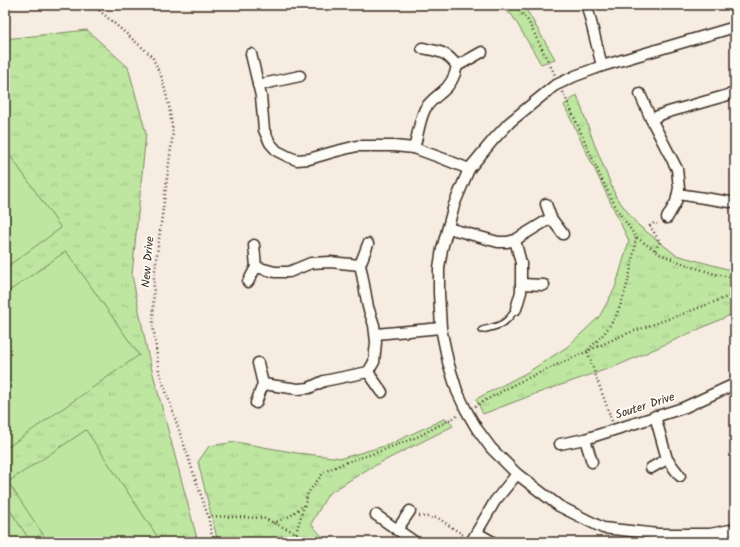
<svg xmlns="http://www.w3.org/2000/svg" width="740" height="547" font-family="Kalam,sans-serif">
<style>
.grass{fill:url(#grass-tufts);stroke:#7c8860}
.pitch{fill:#bee6a1;stroke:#7c8860}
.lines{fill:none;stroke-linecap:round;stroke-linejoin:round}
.service-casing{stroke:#3b2a1e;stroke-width:8}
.minor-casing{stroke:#3b2a1e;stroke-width:13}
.path{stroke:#3b2a1e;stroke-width:2.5;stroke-dasharray:1 3;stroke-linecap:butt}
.service{stroke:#fdfcf7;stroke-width:5}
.minor{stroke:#fdfcf7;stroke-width:10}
.labels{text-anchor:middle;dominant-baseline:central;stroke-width:3.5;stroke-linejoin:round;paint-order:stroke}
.street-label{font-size:12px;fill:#3b2a1e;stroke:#fdfcf7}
</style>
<defs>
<pattern id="grass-tufts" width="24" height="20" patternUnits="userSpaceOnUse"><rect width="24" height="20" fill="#bee6a1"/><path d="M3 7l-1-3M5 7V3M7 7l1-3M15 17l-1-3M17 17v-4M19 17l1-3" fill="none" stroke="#a4c58a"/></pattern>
</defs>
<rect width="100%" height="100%" fill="#f6ece2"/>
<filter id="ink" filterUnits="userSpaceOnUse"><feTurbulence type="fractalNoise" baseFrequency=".025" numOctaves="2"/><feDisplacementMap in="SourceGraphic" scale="8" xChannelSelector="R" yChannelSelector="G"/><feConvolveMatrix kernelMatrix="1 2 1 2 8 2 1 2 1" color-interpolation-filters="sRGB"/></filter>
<g filter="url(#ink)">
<!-- grass -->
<g class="grass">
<polygon points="497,5 523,5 529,14 555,59 541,64 512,15"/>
<polygon points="87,30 128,67 146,133 132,275 148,355 198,542 5,542 5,39"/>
<polygon points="577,95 594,143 616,197 638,225 676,255 731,270 735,269 735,313 619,365 535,394 483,414 476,399 528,372 567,347 599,317 615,288 629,241 564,105"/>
<polygon points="446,418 453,426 368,469 328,494 311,524 327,542 294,542 290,540 289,542 218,542 198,462 209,446 236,442 297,453 342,458 388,445"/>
</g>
<!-- pitch -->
<g class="pitch">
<polygon points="5,148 61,228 5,268"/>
<polygon points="66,251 139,355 5,449 5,294"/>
<polygon points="86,430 161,542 48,542 8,482"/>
<polygon points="5,503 31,542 5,542"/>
</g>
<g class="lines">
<defs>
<path id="service" d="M482 330C501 325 504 326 516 309"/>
<g id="minor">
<polyline points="589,5 588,10 602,66"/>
<polyline points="735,27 602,66 575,76 554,86 510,122 494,139 469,169 454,205 442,249 439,268 439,293 441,328 448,362 457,391 466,410 477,429 491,448 517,474 559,506 603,528 658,534 710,534 735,529"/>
<polyline points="251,54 261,96 264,130 270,143 277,151 289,157 297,160 309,159 333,152 357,146 394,146 414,148 444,159 469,169"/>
<polyline points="457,66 482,52"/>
<polyline points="258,85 300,76"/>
<polyline points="640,94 651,119 677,169 679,188 676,202 667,218"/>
<polyline points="651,119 665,113 735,93"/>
<path d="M414 148C418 136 419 121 425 109 429 102 436 97 442 92 451 85 455 76 457 66 446 51 438 51 422 48"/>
<polyline points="678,194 730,202"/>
<polyline points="546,204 551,218 563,234"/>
<polyline points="448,228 498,242 507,242 515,240 551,218"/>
<polyline points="515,240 521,263 521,292 516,309"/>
<polyline points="360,265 368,244"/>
<polyline points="256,267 275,272 289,272 311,263 330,262 360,265 362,274 368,307 374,325 376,342 374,362 368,372 324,381 309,388 298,389 263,384"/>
<polyline points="248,282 256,267 254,245"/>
<polyline points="521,284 544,285"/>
<polyline points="376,334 441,328"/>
<polyline points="368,372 382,392"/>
<polyline points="256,403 263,384 258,363"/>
<polyline points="655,416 667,459 680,476"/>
<polyline points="585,439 592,462"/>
<polyline points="560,444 585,439 683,408 735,384"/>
<polyline points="651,468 667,459"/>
<polyline points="376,515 415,542"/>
<polyline points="397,530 410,511"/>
<polyline points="477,533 493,542"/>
<polyline points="471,542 495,501 517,474"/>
</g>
</defs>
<!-- service casing -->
<use href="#service" class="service-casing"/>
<!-- minor casing -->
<use href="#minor" class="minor-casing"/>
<!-- path -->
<g class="path">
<polyline points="93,5 152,56 162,78 169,106 173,133 154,277 153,325 159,371 208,516 213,542"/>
<polyline points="514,5 527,19 555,75"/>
<polyline points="99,10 117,5"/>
<polyline points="563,92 601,178 618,211 636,237 660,254 690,266 715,274 735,278"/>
<polyline points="655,250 660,242 650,226 654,223 657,224"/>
<polyline points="475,406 517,383 623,335 688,312 735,294"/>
<path d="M612 421 587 351C597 341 607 332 613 320 616 317 617 313 619 309 628 286 633 262 636 237"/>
<polyline points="208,516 263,518 296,533 309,542"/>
<polyline points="419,516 438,518 463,535"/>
<polyline points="273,523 290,516 304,505"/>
<polyline points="296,533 308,493 324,472 344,463 378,452 417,437 457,416"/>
</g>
<!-- service -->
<use href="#service" class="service"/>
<!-- minor -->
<use href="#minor" class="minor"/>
</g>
</g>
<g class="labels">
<!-- street labels -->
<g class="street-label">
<text transform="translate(148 262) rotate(-85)">New Drive</text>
<text transform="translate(645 406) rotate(-18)">Souter Drive</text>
</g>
</g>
<!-- margin -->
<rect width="740" height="547" fill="none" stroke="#fdfcf7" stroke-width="20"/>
<rect x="10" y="10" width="720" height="527" fill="none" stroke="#3b2a1e" stroke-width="1.5" filter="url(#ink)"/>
</svg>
